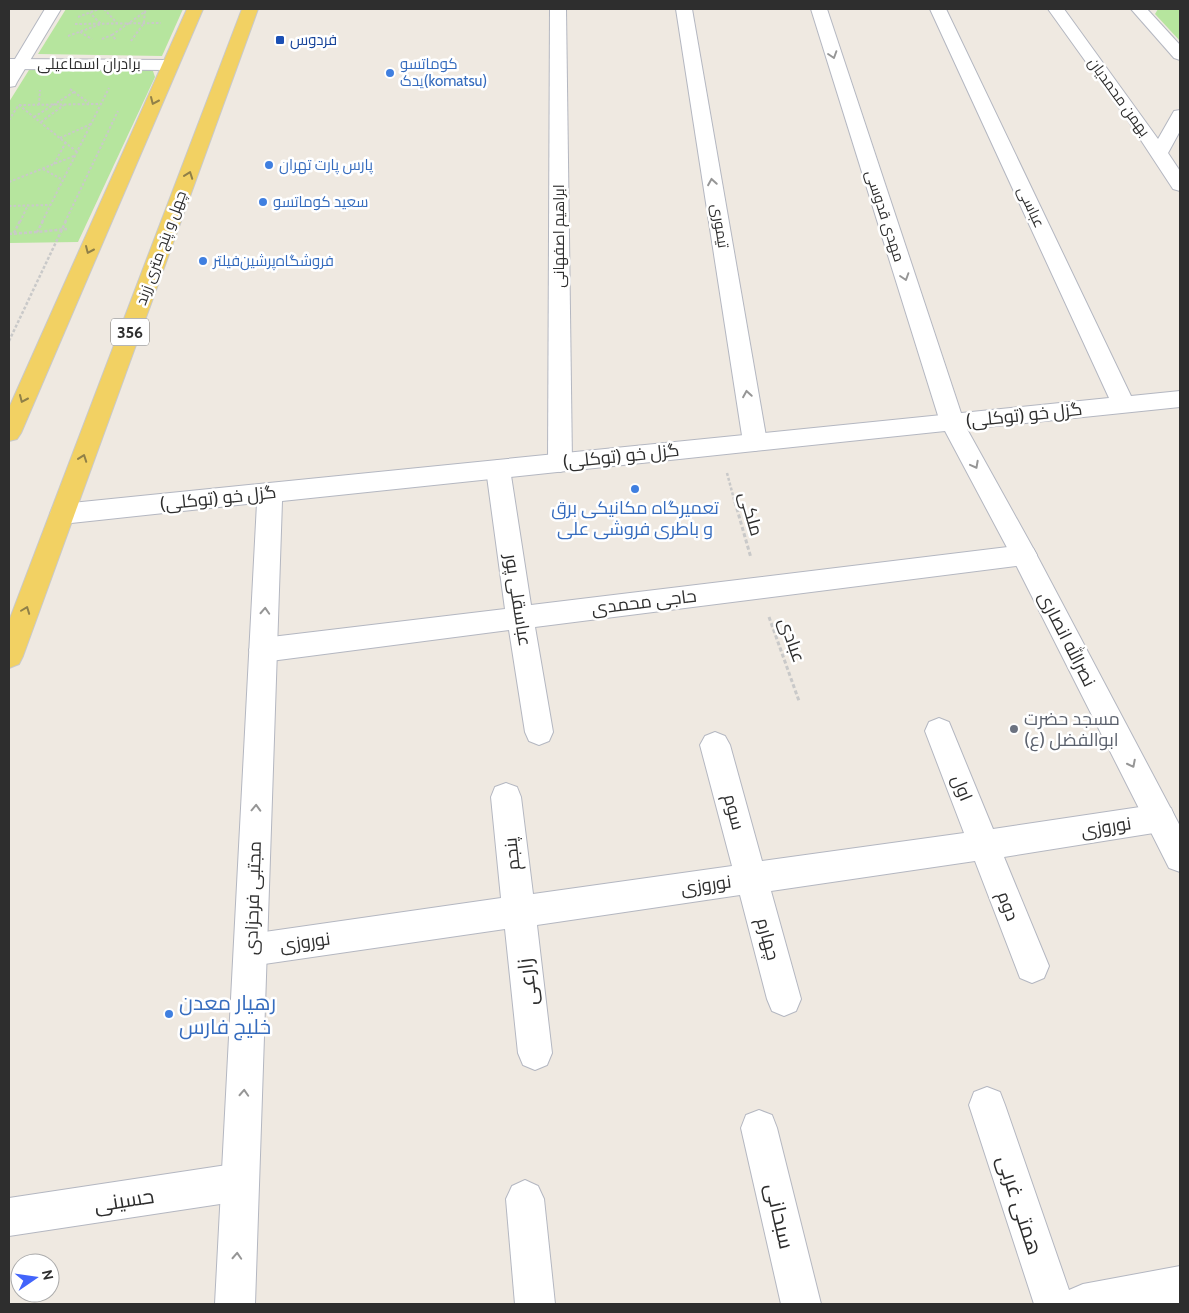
<svg xmlns="http://www.w3.org/2000/svg" width="1189" height="1313" font-family="Cabin,Cairo,sans-serif">
<style>
.green{fill:#b6e59e}
.lines{fill:none;stroke-linecap:round;stroke-linejoin:round}
.street-casing{stroke:#b4b7c1;stroke-width:2}
.secondary-casing{stroke:#b4b7c1;stroke-width:2}
.primary-casing{stroke:#c9c9c9;stroke-width:2}
.path-far2{stroke:#c9c9c9;stroke-width:2;stroke-dasharray:2.5 2;stroke-linecap:butt}
.path-far1{stroke:#c9c9c9;stroke-width:2.5;stroke-dasharray:3 2;stroke-linecap:butt}
.path{stroke:#c9c9c9;stroke-width:3;stroke-dasharray:4 2.5;stroke-linecap:butt}
.street{fill:#fff;fill-rule:evenodd}
.secondary{fill:#fff;fill-rule:evenodd}
.primary{fill:#f2d163;fill-rule:evenodd}
.oneway{stroke:#969696}
.oneway2{stroke:#908048}
.transit-dot{fill:#1a4fb4;stroke:#fff;stroke-width:2}
.shop-dot{fill:#3f7fe0;stroke:#fff;stroke-width:2}
.worship-dot{fill:#6b7280;stroke:#fff;stroke-width:2}
.labels{text-anchor:middle;dominant-baseline:central;stroke-width:5;stroke-linejoin:round;paint-order:stroke}
.far-transit-label{font-size:15px;fill:#164399;stroke:#fff;text-anchor:start}
.far-street-label{font-size:15px;fill:#2e2e2e;stroke:#fff}
.far-shop-label{font-size:15px;fill:#366cbe;stroke:#fff;text-anchor:start}
.shield{fill:#fff;stroke:#6d6d6d;stroke-width:1}
.shield-label{font-size:16px;font-weight:bold;fill:#2e2e2e}
.street-label{font-size:18px;fill:#2e2e2e;stroke:#fff}
.shop-label{font-size:18px;fill:#366cbe;stroke:#fff}
.worship-label{font-size:18px;fill:#5b616d;stroke:#fff;text-anchor:start}
.near-street-label{font-size:21px;fill:#2e2e2e;stroke:#fff}
.near-shop-label{font-size:21px;fill:#366cbe;stroke:#fff;text-anchor:start}
</style>
<rect width="100%" height="100%" fill="#efe9e1"/>
<!-- green -->
<g class="green">
<polygon points="66,9 183,9 162,56 38,54"/>
<polygon points="1158,9 1180,9 1180,41 1155,14"/>
<polygon points="145,68 153,71 155,77 78,242 9,243 9,102 29,70"/>
</g>
<g class="lines">
<defs>
<g id="street">
<polygon points="45,9 61,9 17,82 15,86 9,87 9,69"/>
<polygon points="550,9 566,9 572,463 568,469 560,472 552,469 548,463"/>
<polygon points="676,9 692,9 767,442 763,448 755,451 747,448 743,442"/>
<polygon points="811,9 827,9 964,422 960,428 952,430 944,428 940,422"/>
<polygon points="1048,9 1064,9 1158,139 1174,111 1180,110 1180,131 1168,153 1180,171 1180,191 1173,189 1129,122"/>
<polygon points="1131,9 1147,9 1180,45 1180,60 1174,58"/>
<polygon points="498,460 506,463 510,469 531,605 1024,545 1033,548 1037,555 1033,562 1024,565 535,627 553,732 549,741 539,745 529,741 525,732 509,630 263,662 253,658 249,650 253,642 263,638 505,609 486,469 490,463"/>
<polygon points="939,718 949,722 993,829 1160,804 1171,808 1175,818 1171,828 1160,832 1004,857 1049,966 1044,978 1032,983 1020,978 975,861 771,891 801,999 796,1011 784,1016 772,1011 767,999 740,895 537,925 552,1053 547,1065 535,1070 523,1065 518,1053 505,929 250,966 238,962 234,950 238,938 250,934 501,898 491,797 495,787 506,783 517,787 521,797 533,894 732,866 700,745 705,736 715,732 725,736 730,745 762,861 964,833 925,731 929,722"/>
<polygon points="987,1087 1000,1092 1005,1105 1069,1290 1083,1284 1180,1266 1180,1304 1034,1304 969,1105 974,1092"/>
<polygon points="759,1110 772,1115 777,1128 821,1304 781,1304 741,1128 746,1115"/>
<polygon points="240,1163 253,1169 259,1182 253,1195 240,1201 9,1236 9,1198"/>
<polygon points="525,1180 538,1186 544,1199 555,1304 515,1304 506,1199 512,1186"/>
</g>
<g id="secondary">
<polygon points="930,9 946,9 1131,396 1180,391 1180,407 967,429 1033,548 1180,826 1180,872 1169,868 1012,557 945,431 282,501 255,1304 215,1304 257,503 62,524 53,521 50,514 53,507 62,504 1109,398"/>
<polygon points="9,59 170,60 176,62 178,65 176,68 170,70 9,69"/>
</g>
<g id="primary">
<polygon points="187,9 203,9 21,433 17,439 9,441 9,408"/>
<polygon points="242,9 258,9 23,656 19,664 9,668 9,621"/>
</g>
</defs>
<!-- street casing -->
<use href="#street" class="street-casing"/>
<!-- secondary casing -->
<use href="#secondary" class="secondary-casing"/>
<!-- primary casing -->
<use href="#primary" class="primary-casing"/>
<!-- path-far2 -->
<g class="path-far2">
<polyline points="104,9 117,23"/>
<polyline points="78,17 99,9"/>
<polyline points="75,24 161,23"/>
<polyline points="80,32 92,39"/>
<polyline points="112,35 146,11"/>
<polyline points="68,36 101,24 90,13"/>
<polyline points="102,39 112,35 116,40"/>
<polyline points="131,41 144,23 145,9"/>
<polyline points="70,89 89,103"/>
<polyline points="19,105 101,104"/>
<polyline points="19,105 77,152"/>
<polyline points="39,105 40,90"/>
<polyline points="34,117 74,92"/>
<polyline points="9,120 18,106"/>
<polyline points="41,122 64,105"/>
<polyline points="60,138 91,124"/>
<polyline points="54,164 66,142"/>
<polyline points="43,169 63,180"/>
<polyline points="9,182 74,156"/>
<polyline points="9,206 50,205"/>
<polyline points="20,222 28,205"/>
<polyline points="42,222 109,88"/>
<polyline points="65,222 118,111"/>
</g>
<!-- path-far1 -->
<g class="path-far1">
<polyline points="43,221 37,232 67,229"/>
<polyline points="14,233 20,221"/>
<polyline points="9,234 37,232"/>
<polyline points="9,341 66,221"/>
<polyline points="727,473 735,503"/>
</g>
<!-- path -->
<g class="path">
<polyline points="735,502 751,558"/>
<polyline points="769,617 799,701"/>
</g>
<!-- street -->
<use href="#street" class="street"/>
<!-- secondary -->
<use href="#secondary" class="secondary"/>
<!-- primary -->
<use href="#primary" class="primary"/>
</g>
<!-- one-way arrows -->
<defs><path id="oneway-chevron" d="M-2-3.5L2.5 0L-2 3.5" fill="none" stroke-width="1.6" stroke-linecap="round" stroke-linejoin="round" transform="scale(1.25)"/></defs>
<g class="oneway">
<use href="#oneway-chevron" transform="translate(833 55) rotate(72)"/>
<use href="#oneway-chevron" transform="translate(712 182) rotate(-99)"/>
<use href="#oneway-chevron" transform="translate(905 277) rotate(72)"/>
<use href="#oneway-chevron" transform="translate(747 394) rotate(-99)"/>
<use href="#oneway-chevron" transform="translate(975 465) rotate(62)"/>
<use href="#oneway-chevron" transform="translate(265 611) rotate(-87)"/>
<use href="#oneway-chevron" transform="translate(1132 764) rotate(63)"/>
<use href="#oneway-chevron" transform="translate(256 808) rotate(-88)"/>
<use href="#oneway-chevron" transform="translate(244 1093) rotate(-87)"/>
<use href="#oneway-chevron" transform="translate(237 1256) rotate(-87)"/>
</g>
<g class="oneway2">
<use href="#oneway-chevron" transform="translate(154 101) rotate(114)"/>
<use href="#oneway-chevron" transform="translate(189 175) rotate(-70)"/>
<use href="#oneway-chevron" transform="translate(89 250) rotate(114)"/>
<use href="#oneway-chevron" transform="translate(23 399) rotate(114)"/>
<use href="#oneway-chevron" transform="translate(83 458) rotate(-70)"/>
<use href="#oneway-chevron" transform="translate(26 610) rotate(-69)"/>
</g>
<!-- markers -->
<rect class="transit-dot" x="275" y="35" width="10" height="10" rx="2.5"/>
<g class="shop-dot">
<circle cx="390" cy="73" r="5"/>
<circle cx="269" cy="165" r="5"/>
<circle cx="263" cy="202" r="5"/>
<circle cx="203" cy="261" r="5"/>
<circle cx="635" cy="489" r="5"/>
<circle cx="169" cy="1014" r="5"/>
</g>
<circle class="worship-dot" cx="1014" cy="729" r="5"/>
<g class="labels">
<!-- far-transit labels -->
<g class="far-transit-label">
<text x="290" y="40">فردوس</text>
</g>
<!-- far-street labels -->
<g class="far-street-label">
<text x="89" y="64">برادران اسماعیلی</text>
<text transform="translate(1119 97) rotate(54)">بهمن محمدیان</text>
<text transform="translate(1031 207) rotate(65)">عباسی</text>
<text transform="translate(885 216) rotate(72)">مهدی قدوسی</text>
<text transform="translate(720 226) rotate(81)">تیموری</text>
<text transform="translate(559 236) rotate(-90)">ابراهیم اصفهانی</text>
<text transform="translate(161 248) rotate(-70)">چهل و پنج متری زرند</text>
</g>
<!-- far-shop labels -->
<g class="far-shop-label">
<text x="400" y="64">کوماتسو<tspan x="400" dy="17">یدک(komatsu)</tspan></text>
<text x="279" y="165">پارس پارت تهران</text>
<text x="273" y="202">سعید کوماتسو</text>
<text x="213" y="261">فروشگاه‌پرشین‌فیلتر</text>
</g>
<!-- shield labels -->
<rect class="shield" x="111" y="318.5" width="38" height="27" rx="4"/>
<g class="shield-label">
<text x="130" y="332">356</text>
</g>
<!-- street labels -->
<g class="street-label">
<text transform="translate(1024 415) rotate(-6)">گزل خو (توکلی)</text>
<text transform="translate(621 456) rotate(-6)">گزل خو (توکلی)</text>
<text transform="translate(218 498) rotate(-6)">گزل خو (توکلی)</text>
<text transform="translate(751 514) rotate(74)">ملکی</text>
<text transform="translate(518 600) rotate(81)">عباسقلی پور</text>
<text transform="translate(644 602) rotate(-7)">حاجی محمدی</text>
<text transform="translate(1067 639) rotate(63)">نصرالله انصاری</text>
<text transform="translate(792 640) rotate(70)">عبادی</text>
<text transform="translate(962 788) rotate(68)">اول</text>
<text transform="translate(734 812) rotate(75)">سوم</text>
<text transform="translate(1106 827) rotate(-9)">نوروزی</text>
<text transform="translate(512 854) rotate(-96)">پنجم</text>
<text transform="translate(706 885) rotate(-8)">نوروزی</text>
<text transform="translate(253 898) rotate(-88)">مجتبی فرحزادی</text>
<text transform="translate(1008 906) rotate(69)">دوم</text>
<text transform="translate(768 939) rotate(75)">چهارم</text>
<text transform="translate(305 942) rotate(-8)">نوروزی</text>
</g>
<!-- shop labels -->
<g class="shop-label">
<text x="635" y="508">تعمیرگاه مکانیکی برق<tspan x="635" dy="21">و باطری فروشی علی</tspan></text>
</g>
<!-- worship labels -->
<g class="worship-label">
<text x="1024" y="719">مسجد حضرت<tspan x="1024" dy="21">ابوالفضل (ع)</tspan></text>
</g>
<!-- near-street labels -->
<g class="near-street-label">
<text transform="translate(527 982) rotate(-97)">زارعی</text>
<text transform="translate(124 1200) rotate(-9)">حسینی</text>
<text transform="translate(1020 1205) rotate(72)">همتی غربی</text>
<text transform="translate(780 1216) rotate(77)">سبحانی</text>
</g>
<!-- near-shop labels -->
<g class="near-shop-label">
<text x="179" y="1002">رهیار معدن<tspan x="179" dy="24">خلیج فارس</tspan></text>
</g>
</g>
<!-- border -->
<rect width="1189" height="1313" fill="none" stroke="#2e2e2e" stroke-width="20"/>
<!-- north arrow -->
<g transform="translate(35 1278) rotate(77)"><circle r="24" fill="#ffffff" stroke="#ababab"/>
<path d="M0-4L9 19L0 12L-9 19Z" fill="#4264fb"/>
<text y="-8" font-size="14" font-weight="bold" text-anchor="middle" fill="#2e2e2e">N</text>
</g>
</svg>
